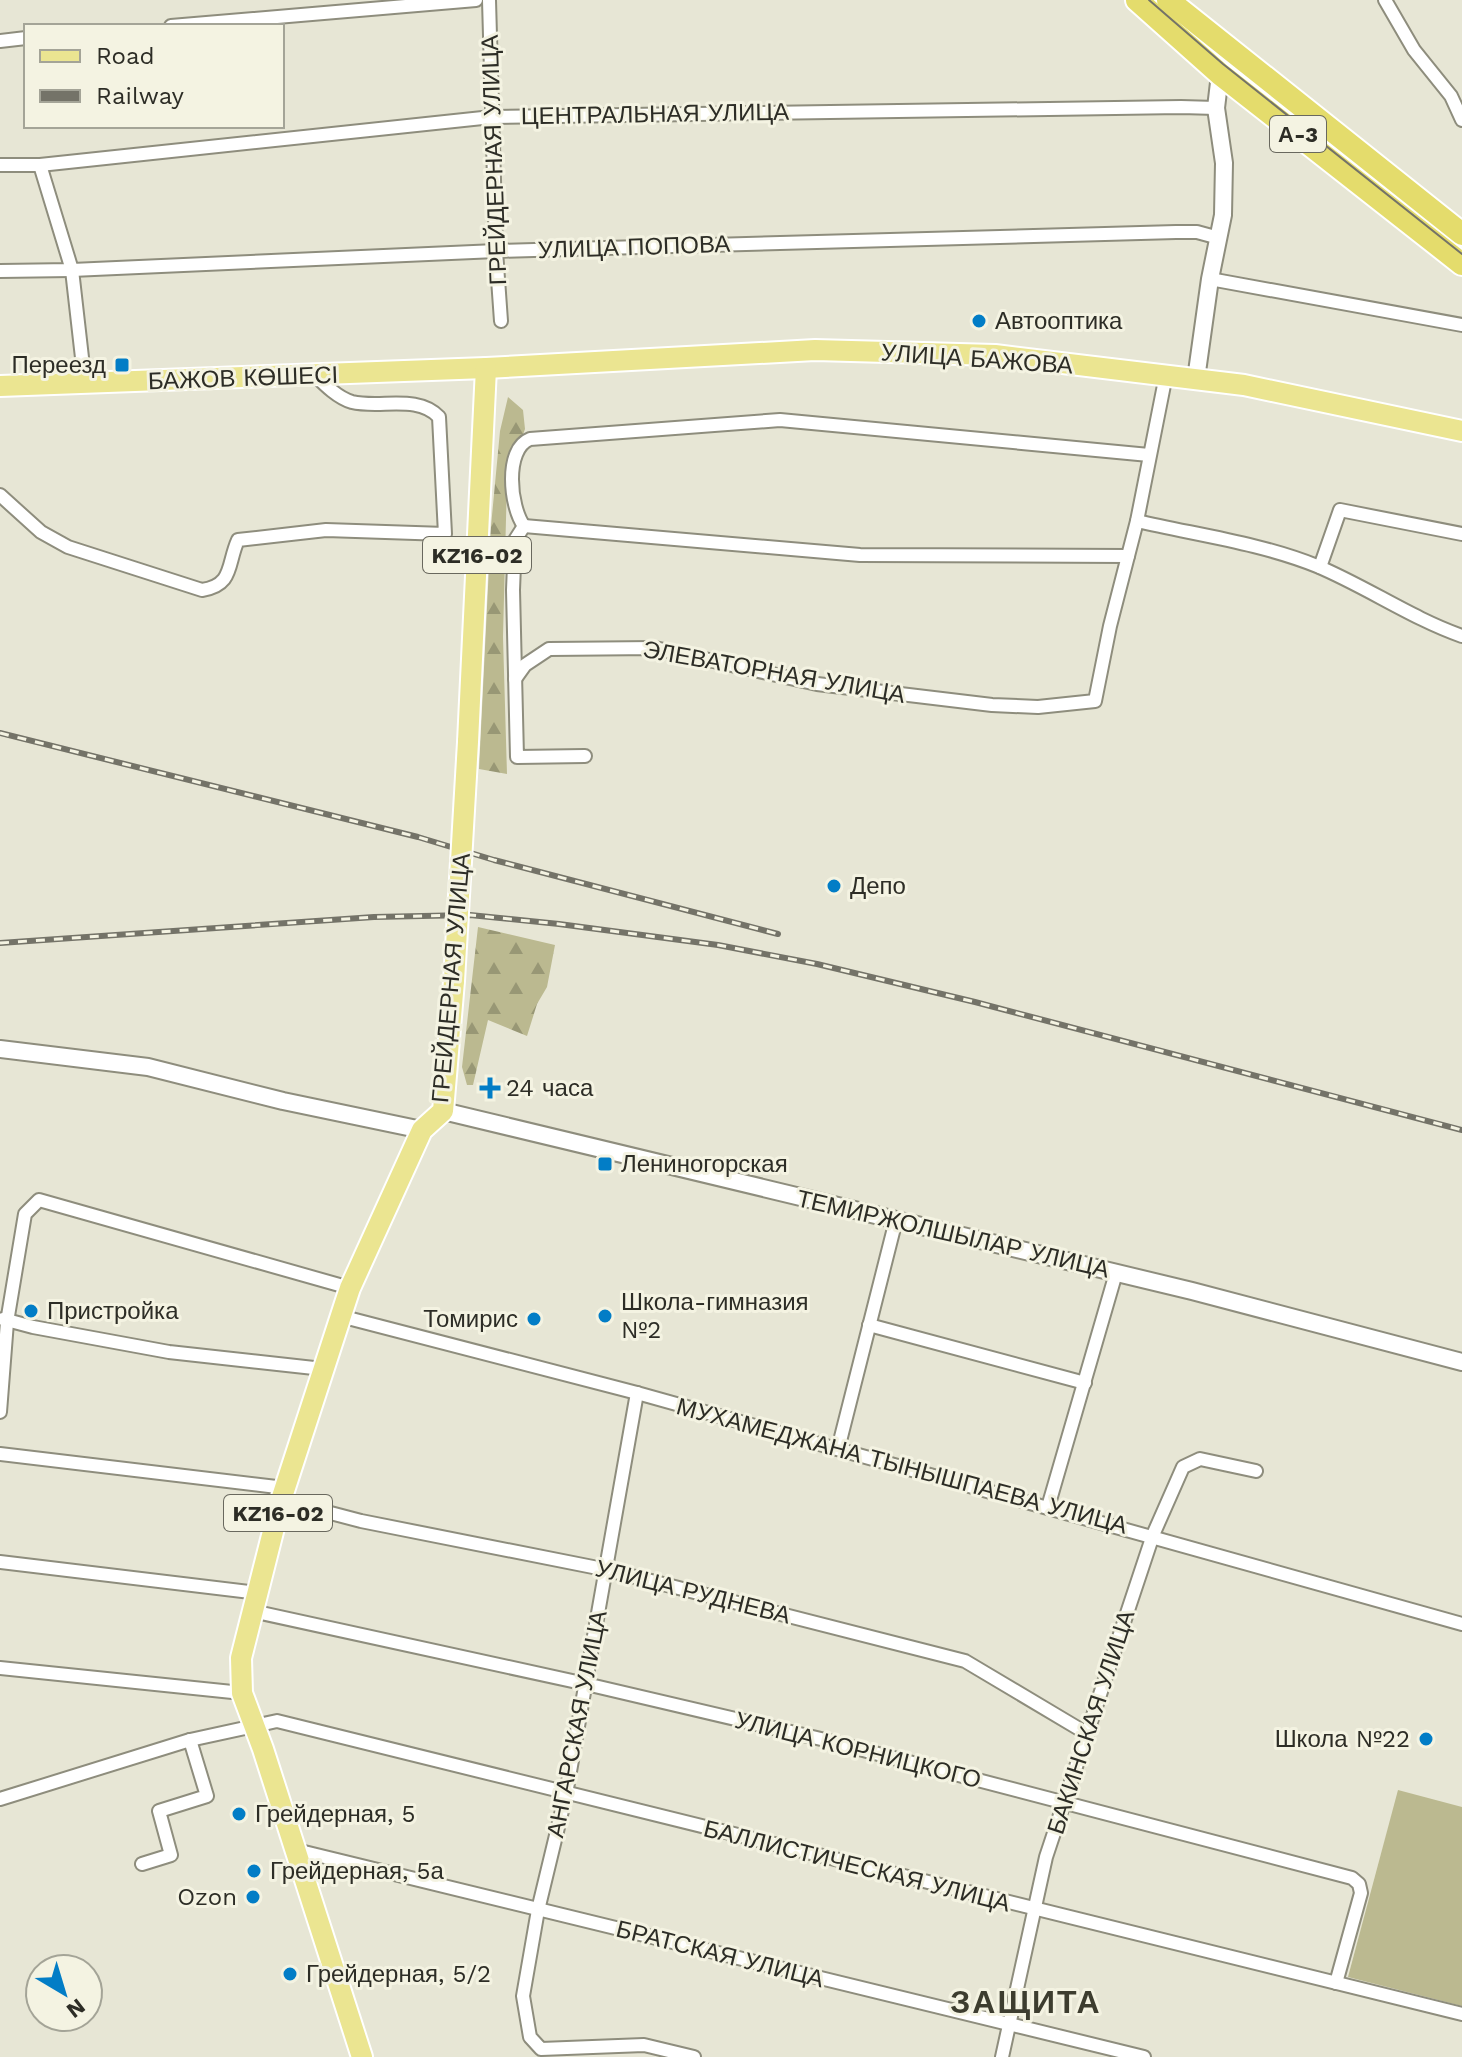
<svg xmlns="http://www.w3.org/2000/svg" width="1462" height="2057" font-family="'Work Sans',sans-serif">
<style>
.forest{fill:url(#forest-firs)}
.pitch{fill:#bbb990}
.lines{fill:none;stroke-linecap:round;stroke-linejoin:round}
.minor-casing{stroke:#8e8d7d;stroke-width:16}
.tertiary-casing{stroke:#8e8d7d;stroke-width:20}
.primary-casing{stroke:#fff;stroke-width:24}
.trunk-casing{stroke:#fff;stroke-width:26}
.minor{stroke:#fff;stroke-width:12}
.tertiary{stroke:#fff;stroke-width:16}
.primary{stroke:#ebe591;stroke-width:20}
.trunk{stroke:#e4dc6c;stroke-width:22}
.tram{stroke:#747368;stroke-width:2}
.rail-casing{stroke:#747368;stroke-width:6}
.rail{stroke:#f4f3e2;stroke-width:3;stroke-dasharray:9;stroke-linecap:butt}
.primary-bridge-casing{stroke:#fff;stroke-width:24;stroke-linecap:butt}
.primary-bridge{stroke:#ebe591;stroke-width:20}
.poi-dot{fill:#027dc6;stroke:#f4f3e2;stroke-width:3}
.labels{text-anchor:middle;dominant-baseline:central;stroke-width:6;stroke-linejoin:round;paint-order:stroke}
.shield{fill:#f4f3e2;stroke:#69685e;stroke-width:2}
.shield-label{font-size:22px;font-weight:bold;fill:#2d2d26}
.street-label{font-size:24px;fill:#2d2d26;stroke:#f4f3e2}
.poi-label{font-size:24px;fill:#2d2d26;stroke:#f4f3e2;text-anchor:start}
.district-label{font-size:32px;font-weight:bold;letter-spacing:2px;fill:#3d3d2f;stroke:#f4f3e2}
</style>
<defs>
<pattern id="forest-firs" width="22" height="20" patternUnits="userSpaceOnUse" patternTransform="scale(2)"><rect width="22" height="20" fill="#bbb990"/><path d="M5 1l3.5 6h-7zM16 11l3.5 6h-7z" fill="#989775"/></pattern>
</defs>
<rect width="100%" height="100%" fill="#e7e6d5"/>
<!-- forest -->
<g class="forest">
<polygon points="508,397 523,410 525,429 507,480 503,637 507,774 479,769 491,526 500,431"/>
<polygon points="478,927 555,945 547,987 537,1004 527,1036 488,1020 473,1085 467,1085 462,1067"/>
</g>
<!-- pitch -->
<polygon class="pitch" points="1398,1790 1462,1807 1462,2006 1348,1977"/>
<g class="lines">
<defs>
<g id="minor">
<polyline points="489,0 496,251 501,321"/>
<polyline points="1385,0 1414,50 1451,96 1462,120"/>
<polyline points="171,26 476,0"/>
<polyline points="0,41 26,38"/>
<polyline points="0,165 40,165 492,117 1181,107 1216,108"/>
<polyline points="40,165 72,270 85,384"/>
<polyline points="0,271 72,270 496,251 1176,232 1197,232 1219,238"/>
<polyline points="1210,279 1462,325"/>
<path d="M0 495 41 532 68 547 202 590C234 585 227 564 238 540L326 530 445 534 439 417C417 394 380 409 352 402 338 398 325 385 315 375"/>
<path d="M1137 521C1197 535 1260 543 1317 566 1367 587 1411 618 1462 636"/>
<path d="M524 526C510 507 504 449 530 439L780 420 1149 455"/>
<polyline points="524,526 860,555 1128,556"/>
<polyline points="524,526 515,540 513,590 517,757 585,756"/>
<polyline points="1320,567 1340,510 1462,534"/>
<polyline points="515,679 525,665 549,649 655,648 817,684 992,705 1038,707 1095,701 1110,626 1137,521 1166,375"/>
<polyline points="340,1316 637,1393 1462,1624"/>
<polyline points="3,1319 33,1327 169,1352 323,1369"/>
<polyline points="869,1325 1085,1383"/>
<polyline points="637,1393 566,1794 538,1910 523,1996 530,2037 541,2049 644,2045 694,2057"/>
<polyline points="0,1412 7,1322 25,1214 39,1200 350,1288"/>
<polyline points="838,1449 896,1220"/>
<polyline points="0,1454 285,1488"/>
<polyline points="281,1500 361,1521 608,1570 965,1661 1086,1733"/>
<polyline points="1048,1507 1116,1273"/>
<polyline points="0,1562 258,1593"/>
<polyline points="252,1611 586,1684 821,1739 1352,1878 1359,1884 1361,1893 1336,1983"/>
<polyline points="0,1668 242,1693"/>
<polyline points="0,1799 190,1740 277,1721 1462,2014"/>
<polyline points="296,1850 1144,2057"/>
<polyline points="142,1864 171,1855 159,1811 207,1796 190,1740"/>
<polyline points="1002,2057 1046,1857 1153,1535 1183,1467 1200,1459 1256,1471"/>
</g>
<g id="tertiary">
<polyline points="1196,379 1210,279 1223,215 1224,163 1216,108 1220,74 1228,48"/>
<polyline points="0,1049 148,1067 283,1101 422,1130"/>
<polyline points="443,1111 1192,1291 1462,1362"/>
</g>
<g id="primary">
<polyline points="0,386 486,368 815,350 995,355 1244,385 1462,431"/>
<polyline points="468,742 486,368"/>
<polyline points="362,2057 263,1749 242,1693 241,1658 281,1500 350,1288 422,1130 443,1111 454,981"/>
</g>
<g id="trunk">
<polyline points="1137,0 1220,74 1462,264"/>
<polyline points="1168,0 1462,234"/>
</g>
</defs>
<!-- minor casing -->
<use href="#minor" class="minor-casing"/>
<!-- tertiary casing -->
<use href="#tertiary" class="tertiary-casing"/>
<!-- primary casing -->
<use href="#primary" class="primary-casing"/>
<!-- trunk casing -->
<use href="#trunk" class="trunk-casing"/>
<!-- minor -->
<use href="#minor" class="minor"/>
<!-- tertiary -->
<use href="#tertiary" class="tertiary"/>
<!-- primary -->
<use href="#primary" class="primary"/>
<!-- trunk -->
<use href="#trunk" class="trunk"/>
<!-- tram -->
<polyline class="tram" points="1149,0 1223,64 1462,254"/>
<defs>
<g id="rail">
<polyline points="0,733 418,837 494,860 778,934"/>
<polyline points="0,943 374,917 470,915 559,924 718,945 817,964 975,1002 1462,1130"/>
</g>
</defs>
<!-- rail casing -->
<use href="#rail" class="rail-casing"/>
<!-- rail -->
<use href="#rail" class="rail"/>
<defs>
<polyline id="primary-bridge" points="454,981 468,742"/>
</defs>
<!-- primary-bridge casing -->
<use href="#primary-bridge" class="primary-bridge-casing"/>
<!-- primary-bridge -->
<use href="#primary-bridge" class="primary-bridge"/>
</g>
<!-- markers -->
<g class="poi-dot">
<circle cx="979" cy="321" r="8"/>
<rect x="114" y="357" width="16" height="16" rx="4"/>
<circle cx="834" cy="886" r="8"/>
<path d="M486 1076h8v8h8v8h-8v8h-8v-8h-8v-8h8z"/>
<rect x="597" y="1156" width="16" height="16" rx="4"/>
<circle cx="31" cy="1311" r="8"/>
<circle cx="605" cy="1316" r="8"/>
<circle cx="534" cy="1319" r="8"/>
<circle cx="1426" cy="1739" r="8"/>
<circle cx="239" cy="1814" r="8"/>
<circle cx="254" cy="1871" r="8"/>
<circle cx="253" cy="1897" r="8"/>
<circle cx="290" cy="1974" r="8"/>
</g>
<g class="labels">
<!-- shield labels -->
<g class="shield">
<rect x="1270" y="116" width="56" height="36" rx="6"/>
<rect x="423" y="537" width="108" height="36" rx="6"/>
<rect x="224" y="1495" width="108" height="36" rx="6"/>
</g>
<g class="shield-label">
<text x="1298" y="134">А-3</text>
<text x="477" y="555">KZ16-02</text>
<text x="278" y="1513">KZ16-02</text>
</g>
<!-- street labels -->
<g class="street-label">
<text transform="translate(655 114) rotate(-1)">ЦЕНТРАЛЬНАЯ УЛИЦА</text>
<text transform="translate(494 160) rotate(-92)">ГРЕЙДЕРНАЯ УЛИЦА</text>
<text transform="translate(634 247) rotate(-2)">УЛИЦА ПОПОВА</text>
<text transform="translate(977 359) rotate(4)">УЛИЦА БАЖОВА</text>
<text transform="translate(243 378) rotate(-2)">БАЖОВ КӨШЕСІ</text>
<text transform="translate(774 672) rotate(10)">ЭЛЕВАТОРНАЯ УЛИЦА</text>
<text transform="translate(451 978) rotate(-85)">ГРЕЙДЕРНАЯ УЛИЦА</text>
<text transform="translate(953 1234) rotate(13)">ТЕМИРЖОЛШЫЛАР УЛИЦА</text>
<text transform="translate(902 1466) rotate(15)">МУХАМЕДЖАНА ТЫНЫШПАЕВА УЛИЦА</text>
<text transform="translate(693 1592) rotate(14)">УЛИЦА РУДНЕВА</text>
<text transform="translate(1091 1722) rotate(-72)">БАКИНСКАЯ УЛИЦА</text>
<text transform="translate(577 1724) rotate(-79)">АНГАРСКАЯ УЛИЦА</text>
<text transform="translate(858 1750) rotate(14)">УЛИЦА КОРНИЦКОГО</text>
<text transform="translate(857 1866) rotate(14)">БАЛЛИСТИЧЕСКАЯ УЛИЦА</text>
<text transform="translate(720 1954) rotate(14)">БРАТСКАЯ УЛИЦА</text>
</g>
<!-- poi labels -->
<g class="poi-label">
<text x="995" y="321">Автооптика</text>
<text x="106" y="365" text-anchor="end">Переезд</text>
<text x="850" y="886">Депо</text>
<text x="506" y="1088">24 часа</text>
<text x="621" y="1164">Лениногорская</text>
<text x="621" y="1302">Школа-гимназия<tspan x="621" dy="28">№2</tspan></text>
<text x="47" y="1311">Пристройка</text>
<text x="518" y="1319" text-anchor="end">Томирис</text>
<text x="1410" y="1739" text-anchor="end">Школа №22</text>
<text x="255" y="1814">Грейдерная, 5</text>
<text x="270" y="1871">Грейдерная, 5а</text>
<text x="237" y="1897" text-anchor="end">Ozon</text>
<text x="306" y="1974">Грейдерная, 5/2</text>
</g>
<!-- district labels -->
<g class="district-label">
<text x="1026" y="2002">ЗАЩИТА</text>
</g>
</g>
<!-- legend -->
<rect x="24" y="24" width="260" height="104" fill="#f4f3e2" stroke="#a4a497" stroke-width="2"/>
<rect x="40" y="50" width="40" height="12" fill="#ebe591" stroke="#a4a497" stroke-width="2"/>
<text x="96" y="64" font-size="24" fill="#2d2d26">Road</text>
<rect x="40" y="90" width="40" height="12" fill="#747368" stroke="#a4a497" stroke-width="2"/>
<text x="96" y="104" font-size="24" fill="#2d2d26">Railway</text>
<!-- north arrow -->
<g transform="translate(64 1993) rotate(142)"><circle r="38" fill="#f4f3e2" stroke="#a4a497" stroke-width="2"/>
<path d="M0-6L14 30L0 20L-14 30Z" fill="#027dc6"/>
<text y="-12" font-size="22" font-weight="bold" text-anchor="middle" fill="#2d2d26">N</text>
</g>
</svg>
